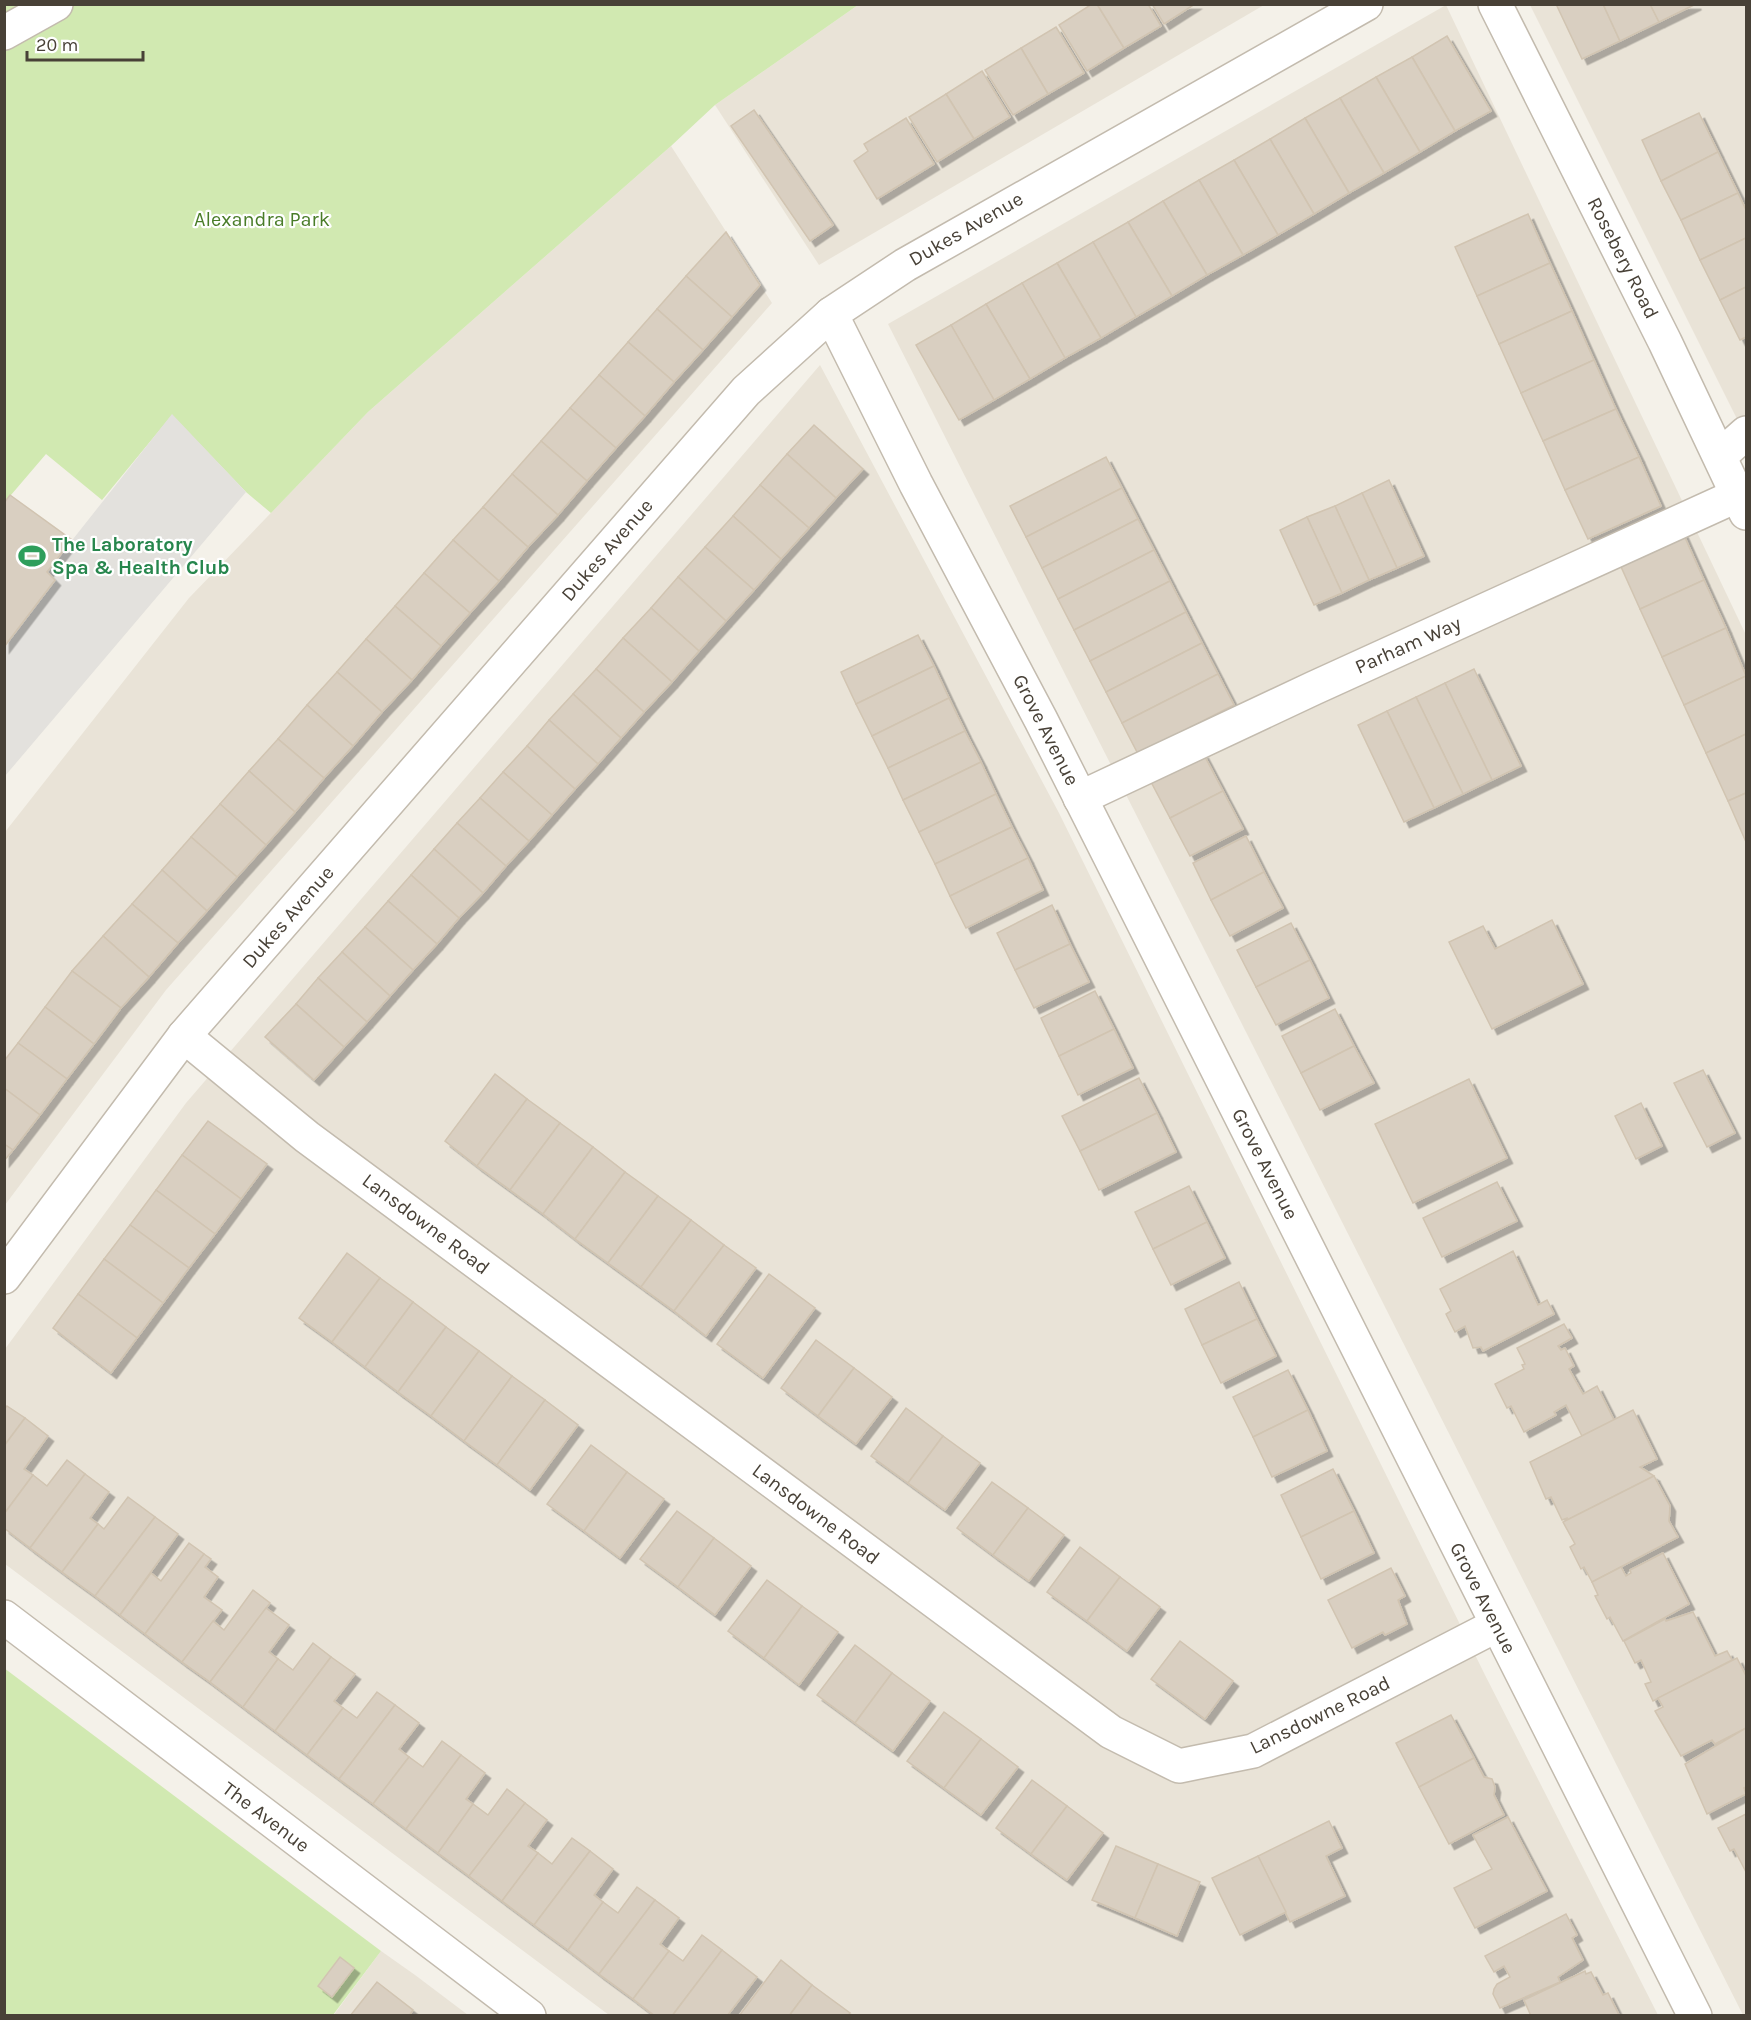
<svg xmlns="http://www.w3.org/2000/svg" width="1751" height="2020" font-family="Karla,sans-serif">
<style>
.residential{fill:#e9e3d7}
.green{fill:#d1e9b1}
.parking{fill:#e3e1dd}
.building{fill:#d9cfc1;stroke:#d1c4b1;stroke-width:1.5;filter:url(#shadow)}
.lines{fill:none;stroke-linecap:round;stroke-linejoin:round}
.minor-casing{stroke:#c3bbae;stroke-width:36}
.tertiary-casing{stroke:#c3bbae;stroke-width:36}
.minor{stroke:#fff;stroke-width:33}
.tertiary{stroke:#fff;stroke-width:33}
.labels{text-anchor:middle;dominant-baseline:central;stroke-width:4.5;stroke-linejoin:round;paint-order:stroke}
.park-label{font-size:20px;fill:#497c28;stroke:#fff}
.street-label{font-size:20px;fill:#484137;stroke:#fff}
.leisure-label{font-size:20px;font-weight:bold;fill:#27864d;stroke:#fff;text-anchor:start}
</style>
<defs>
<filter id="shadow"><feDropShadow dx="5.5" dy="5.5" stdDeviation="0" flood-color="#0004"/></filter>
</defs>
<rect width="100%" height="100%" fill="#f4f1e9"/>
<!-- residential -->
<g class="residential">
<polygon points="858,5 1264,5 819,265 715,105"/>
<polygon points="1446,5 1746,635 1746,2015 1743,2015 888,324"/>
<polygon points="1530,5 1746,5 1746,437"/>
<polygon points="671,146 772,303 166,990 5,1205 5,832 189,598 368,412"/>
<polygon points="820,365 1059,813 1485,1675 1658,2015 609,2015 5,1564 5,1349 186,1103"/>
<polygon points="381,1951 415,1975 468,2015 333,2016"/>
</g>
<!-- green -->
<g class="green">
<polygon points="5,5 858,5 715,105 671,146 368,412 271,513 246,492 172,415 102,500 46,454 5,502"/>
<polygon points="4,1668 381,1951 333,2015 5,2015"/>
</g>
<!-- parking -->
<polygon class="parking" points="172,414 246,492 5,776 4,647 55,580 47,572"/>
<!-- building -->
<g class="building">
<polygon points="1092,4 1097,4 1124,48 1087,71 1059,25"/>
<polygon points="1097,4 1148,4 1161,26 1124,48"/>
<polygon points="1152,4 1195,4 1164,24"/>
<polygon points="1556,4 1603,4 1620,41 1582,59"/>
<polygon points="1603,4 1650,4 1659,22 1620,41"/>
<polygon points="1650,4 1696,4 1659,22"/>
<polygon points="1056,27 1084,73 1048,94 1021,48"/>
<polygon points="1447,36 1491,111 1455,131 1412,57"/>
<polygon points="1021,48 1048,94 1013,115 985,70"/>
<polygon points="1412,57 1455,131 1420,152 1376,77"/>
<polygon points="982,71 1010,117 974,139 946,94"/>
<polygon points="1376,77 1420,152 1384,173 1340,98"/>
<polygon points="946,94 974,139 937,162 909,117"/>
<polygon points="1340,98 1384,173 1349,193 1305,118"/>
<polygon points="754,110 833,225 810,241 731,126"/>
<polygon points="1699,113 1718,152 1661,181 1642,140"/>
<polygon points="906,118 934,164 877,199 854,161 868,151 864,144"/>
<polygon points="1305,118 1349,193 1314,214 1270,139"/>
<polygon points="1270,139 1314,214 1278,235 1234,160"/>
<polygon points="1718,152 1738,193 1681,220 1661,181"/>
<polygon points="1234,160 1278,235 1243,255 1199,180"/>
<polygon points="1199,180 1243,255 1207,275 1163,201"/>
<polygon points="1738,193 1746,210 1746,238 1700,260 1681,220"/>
<polygon points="1163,201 1207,275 1172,296 1128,222"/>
<polygon points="1528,214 1550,263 1477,296 1455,247"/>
<polygon points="1128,222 1172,296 1136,317 1093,242"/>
<polygon points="726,232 760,285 732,317 686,276"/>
<polygon points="1746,238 1746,287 1720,300 1700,260"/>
<polygon points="1093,242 1136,317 1101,338 1057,263"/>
<polygon points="1057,263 1101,338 1065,358 1022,283"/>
<polygon points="1550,263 1572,311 1499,344 1477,296"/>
<polygon points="686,276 732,317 703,350 657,309"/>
<polygon points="1022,283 1065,358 1030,379 986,304"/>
<polygon points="1746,287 1746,337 1740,340 1720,300"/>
<polygon points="986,304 1030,379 994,400 951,325"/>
<polygon points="657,309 703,350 674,382 628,342"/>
<polygon points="1572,311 1594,360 1521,393 1499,344"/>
<polygon points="951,325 994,400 959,420 916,345"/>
<polygon points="628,342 674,382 645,416 599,375"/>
<polygon points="1594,360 1616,409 1543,441 1521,393"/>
<polygon points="599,375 645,416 616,448 570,408"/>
<polygon points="570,408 616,448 587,481 541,441"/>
<polygon points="1616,409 1639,457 1565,490 1543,441"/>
<polygon points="814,425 863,469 836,498 787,454"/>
<polygon points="541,441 587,481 558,515 512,474"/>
<polygon points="787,454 836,498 809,528 760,485"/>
<polygon points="1106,457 1122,488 1026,537 1010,506"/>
<polygon points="1639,457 1661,506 1588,539 1565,490"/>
<polygon points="512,474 558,515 528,547 483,507"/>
<polygon points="1389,480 1424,556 1397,568 1362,493"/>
<polygon points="760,485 809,528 781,559 733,516"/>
<polygon points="1122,488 1138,519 1042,568 1026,537"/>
<polygon points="1362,493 1397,568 1369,580 1335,506"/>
<polygon points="10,495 72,540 47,572 55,580 4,647 4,503"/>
<polygon points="1335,506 1369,580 1342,593 1307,517"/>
<polygon points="483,507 528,547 499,581 453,540"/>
<polygon points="733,516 781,559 754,590 705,547"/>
<polygon points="1307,517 1342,593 1314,605 1280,530"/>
<polygon points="1138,519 1154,550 1058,599 1042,568"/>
<polygon points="1682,531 1704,580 1640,609 1618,560"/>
<polygon points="453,540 499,581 470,613 424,573"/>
<polygon points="705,547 754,590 726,621 678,577"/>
<polygon points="1154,550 1170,581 1074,630 1058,599"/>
<polygon points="424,573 470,613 441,646 395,606"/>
<polygon points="678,577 726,621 699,651 651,608"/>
<polygon points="1704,580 1726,628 1662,657 1640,609"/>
<polygon points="1170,581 1186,612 1090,661 1074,630"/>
<polygon points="395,606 441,646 412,680 366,639"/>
<polygon points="651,608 699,651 672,682 623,638"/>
<polygon points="1186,612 1202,643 1106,692 1090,661"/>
<polygon points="1726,628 1746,676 1684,705 1662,657"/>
<polygon points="918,635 934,666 856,704 841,672"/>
<polygon points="623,638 672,682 644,712 596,669"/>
<polygon points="366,639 412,680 382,712 337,672"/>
<polygon points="1202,643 1218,674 1122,723 1106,692"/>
<polygon points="934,666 949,698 872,736 856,704"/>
<polygon points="596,669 644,712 621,738 573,694"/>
<polygon points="1474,669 1521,766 1492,780 1445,683"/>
<polygon points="337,672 382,712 353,746 307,705"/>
<polygon points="1218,674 1234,705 1138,754 1122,723"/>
<polygon points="1746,676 1746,734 1706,753 1684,705"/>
<polygon points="1445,683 1492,780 1463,794 1416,697"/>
<polygon points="573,694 621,738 598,764 549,720"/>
<polygon points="1416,697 1463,794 1434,808 1387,711"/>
<polygon points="949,698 965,731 888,768 872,736"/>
<polygon points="307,705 353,746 324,778 278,739"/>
<polygon points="1387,711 1434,808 1404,822 1358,725"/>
<polygon points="549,720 598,764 575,789 527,746"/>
<polygon points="965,731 981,762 903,800 888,768"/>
<polygon points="1746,734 1746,793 1728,801 1706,753"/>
<polygon points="278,739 324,778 295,812 249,771"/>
<polygon points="527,746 575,789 552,815 503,772"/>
<polygon points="1203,753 1223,791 1170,818 1150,780"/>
<polygon points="981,762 996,794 919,832 903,800"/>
<polygon points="249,771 295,812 266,845 220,804"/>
<polygon points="503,772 552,815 529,841 480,798"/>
<polygon points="1223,791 1243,829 1190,856 1170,818"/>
<polygon points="1746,793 1746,842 1728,801"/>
<polygon points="996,794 1012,827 935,864 919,832"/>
<polygon points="480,798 529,841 506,866 457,823"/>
<polygon points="220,804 266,845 237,877 191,837"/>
<polygon points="457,823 506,866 483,893 434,849"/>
<polygon points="1012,827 1028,858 950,896 935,864"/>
<polygon points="1246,836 1264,872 1211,900 1193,863"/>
<polygon points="191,837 237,877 207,911 162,870"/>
<polygon points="434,849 483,893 459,918 411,875"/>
<polygon points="1028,858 1043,890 966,928 950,896"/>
<polygon points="162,870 207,911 178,943 132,904"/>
<polygon points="1264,872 1283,908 1230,936 1211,900"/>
<polygon points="411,875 459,918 437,944 388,901"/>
<polygon points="388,901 437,944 413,970 365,927"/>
<polygon points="132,904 178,943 149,977 103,936"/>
<polygon points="1052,905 1070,944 1015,970 997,933"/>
<polygon points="1552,920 1583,984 1492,1029 1449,942 1483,926 1495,949"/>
<polygon points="1291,923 1310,960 1256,987 1237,950"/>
<polygon points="365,927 413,970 390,996 342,952"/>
<polygon points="103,936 149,977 121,1008 72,971"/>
<polygon points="1070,944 1089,982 1034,1008 1015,970"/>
<polygon points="342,952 390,996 367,1022 318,978"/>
<polygon points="1310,960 1329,998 1276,1025 1256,987"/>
<polygon points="72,971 121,1008 94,1044 45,1007"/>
<polygon points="318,978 367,1022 344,1047 296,1004"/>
<polygon points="1095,991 1114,1029 1059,1056 1041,1018"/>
<polygon points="296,1004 344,1047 314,1080 265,1037"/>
<polygon points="45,1007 94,1044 67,1079 18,1043"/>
<polygon points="1335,1009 1354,1046 1301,1073 1282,1036"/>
<polygon points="1114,1029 1133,1068 1078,1095 1059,1056"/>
<polygon points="18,1043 67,1079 40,1115 4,1088 4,1061"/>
<polygon points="1354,1046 1374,1083 1320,1110 1301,1073"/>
<polygon points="1703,1070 1735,1133 1707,1147 1674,1083"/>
<polygon points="495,1074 527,1099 477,1166 445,1141"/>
<polygon points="1139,1078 1157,1113 1080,1151 1062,1116"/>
<polygon points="1469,1079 1507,1158 1413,1203 1375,1124"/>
<polygon points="4,1088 40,1115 13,1150 4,1144"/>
<polygon points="527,1099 560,1123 510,1190 477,1166"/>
<polygon points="1641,1103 1662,1146 1636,1159 1615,1116"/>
<polygon points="1157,1113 1176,1152 1099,1190 1080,1151"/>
<polygon points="208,1121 267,1164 241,1199 182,1155"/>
<polygon points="560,1123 593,1147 543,1214 510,1190"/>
<polygon points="4,1144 13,1150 4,1161"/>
<polygon points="593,1147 625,1172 575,1239 543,1214"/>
<polygon points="182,1155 241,1199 215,1234 156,1190"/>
<polygon points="625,1172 658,1196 608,1263 575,1239"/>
<polygon points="1497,1182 1517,1221 1442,1257 1423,1218"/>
<polygon points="1189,1186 1207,1222 1153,1249 1135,1212"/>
<polygon points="156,1190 215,1234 189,1268 130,1225"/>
<polygon points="658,1196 691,1220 641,1287 608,1263"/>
<polygon points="691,1220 724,1245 674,1311 641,1287"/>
<polygon points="1207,1222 1225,1258 1171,1285 1153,1249"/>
<polygon points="130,1225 189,1268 163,1303 104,1259"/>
<polygon points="724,1245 756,1268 706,1336 674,1311"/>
<polygon points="1513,1251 1538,1305 1547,1300 1554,1314 1483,1351 1481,1347 1473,1348 1465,1326 1455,1332 1446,1314 1451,1311 1440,1289"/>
<polygon points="347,1253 380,1278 332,1342 299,1318"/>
<polygon points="104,1259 163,1303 137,1338 78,1294"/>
<polygon points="769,1274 815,1308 763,1378 717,1344"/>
<polygon points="380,1278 413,1302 365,1367 332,1342"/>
<polygon points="1239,1282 1257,1319 1202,1345 1185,1309"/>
<polygon points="78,1294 137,1338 111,1373 53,1328"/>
<polygon points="413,1302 446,1327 398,1392 365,1367"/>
<polygon points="1257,1319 1276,1356 1221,1383 1202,1345"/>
<polygon points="1564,1324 1572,1338 1558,1346 1561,1350 1565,1348 1574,1366 1569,1369 1583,1394 1597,1386 1614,1420 1582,1436 1566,1405 1554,1412 1556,1415 1524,1432 1511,1406 1507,1408 1495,1384 1524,1369 1522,1365 1525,1364 1517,1348"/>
<polygon points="446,1327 479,1351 431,1416 398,1392"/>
<polygon points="816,1340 854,1368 818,1416 781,1388"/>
<polygon points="479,1351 512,1376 464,1441 431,1416"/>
<polygon points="854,1368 892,1397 856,1444 818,1416"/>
<polygon points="1288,1370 1308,1410 1253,1437 1233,1397"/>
<polygon points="512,1376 545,1400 497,1465 464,1441"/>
<polygon points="545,1400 578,1425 530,1490 497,1465"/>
<polygon points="7,1406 25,1418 4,1446 4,1409"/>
<polygon points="906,1408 943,1436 908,1483 871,1456"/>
<polygon points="1308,1410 1327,1451 1272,1477 1253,1437"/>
<polygon points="1633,1410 1657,1459 1640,1467 1654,1476 1567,1520 1567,1518 1562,1520 1551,1497 1546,1499 1530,1462"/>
<polygon points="25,1418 48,1436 24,1469 33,1475 4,1514 4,1446"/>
<polygon points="943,1436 980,1463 945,1510 908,1483"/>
<polygon points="591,1445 627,1472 584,1531 547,1504"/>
<polygon points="67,1460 85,1474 30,1548 4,1528 4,1514 33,1475 47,1486"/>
<polygon points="1333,1469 1354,1511 1301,1537 1281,1495"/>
<polygon points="627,1472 664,1499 620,1558 584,1531"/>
<polygon points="85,1474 109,1492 90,1518 98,1524 62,1572 30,1548"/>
<polygon points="1654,1476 1670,1506 1669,1521 1678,1537 1592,1582 1584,1567 1581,1569 1570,1547 1575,1544 1563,1522"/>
<polygon points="992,1482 1028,1508 993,1555 957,1528"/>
<polygon points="128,1497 155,1517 95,1596 62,1572 98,1524 104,1529"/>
<polygon points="1028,1508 1064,1535 1029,1581 993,1555"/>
<polygon points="677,1511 714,1538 678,1587 640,1559"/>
<polygon points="1354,1511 1374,1553 1321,1579 1301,1537"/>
<polygon points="155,1517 178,1534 120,1615 95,1596"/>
<polygon points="714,1538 751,1566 715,1615 678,1587"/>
<polygon points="189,1543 204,1554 145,1634 120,1615 151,1573 161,1581"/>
<polygon points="1080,1547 1120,1577 1087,1621 1047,1592"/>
<polygon points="1663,1553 1689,1604 1623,1641 1610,1617 1607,1619 1595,1596 1598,1595 1592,1582 1621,1567 1626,1576 1631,1573 1630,1570"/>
<polygon points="204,1554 211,1559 205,1567 218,1577 204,1597 222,1610 182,1662 145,1634"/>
<polygon points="1391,1568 1405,1596 1398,1600 1407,1624 1385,1635 1383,1632 1352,1648 1328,1600"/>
<polygon points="1120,1577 1160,1607 1127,1651 1087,1621"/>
<polygon points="767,1580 802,1606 764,1658 728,1631"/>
<polygon points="253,1590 270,1603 210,1682 182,1662 213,1621 224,1630"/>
<polygon points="802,1606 838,1632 799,1685 764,1658"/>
<polygon points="266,1608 289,1625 269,1652 278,1659 243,1707 210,1682"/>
<polygon points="1693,1612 1715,1656 1727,1651 1732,1660 1653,1701 1645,1684 1651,1682 1641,1660 1635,1663 1624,1641 1665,1619 1666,1621"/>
<polygon points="1180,1641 1233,1681 1205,1719 1151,1679"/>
<polygon points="313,1643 331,1657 275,1731 243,1707 278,1659 293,1670"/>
<polygon points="855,1645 892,1673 855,1723 817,1695"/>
<polygon points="331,1657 355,1674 334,1701 343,1708 307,1755 275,1731"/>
<polygon points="1737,1658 1746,1676 1746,1728 1715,1744 1712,1740 1681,1756 1655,1711 1663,1707 1658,1698"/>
<polygon points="892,1673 930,1701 893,1751 855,1723"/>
<polygon points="377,1692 395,1705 339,1779 307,1755 343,1708 357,1718"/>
<polygon points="395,1705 419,1723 399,1749 409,1757 373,1804 339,1779"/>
<polygon points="944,1712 981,1739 944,1788 907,1761"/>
<polygon points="1451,1715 1474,1758 1419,1787 1396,1743"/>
<polygon points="1746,1728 1746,1787 1744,1788 1746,1794 1707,1814 1685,1764"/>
<polygon points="981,1739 1018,1767 981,1815 944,1788"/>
<polygon points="442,1741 461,1755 406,1829 373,1804 409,1757 423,1767"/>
<polygon points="461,1755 485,1773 466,1799 473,1804 438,1853 406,1829"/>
<polygon points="1474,1758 1484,1777 1492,1779 1495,1787 1494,1795 1504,1815 1449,1844 1419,1787"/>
<polygon points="1032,1780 1067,1806 1031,1854 996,1828"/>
<polygon points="507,1789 525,1803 469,1876 438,1853 473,1804 488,1815"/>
<polygon points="525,1803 547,1820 528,1846 538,1853 502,1901 469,1876"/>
<polygon points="1067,1806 1103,1833 1067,1880 1031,1854"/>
<polygon points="1746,1814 1746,1872 1734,1849 1730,1851 1718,1828"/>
<polygon points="1508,1817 1547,1891 1475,1928 1454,1888 1492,1869 1473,1835"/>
<polygon points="1329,1821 1342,1848 1326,1856 1345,1896 1290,1922 1258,1856"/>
<polygon points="572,1838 590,1851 534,1925 502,1901 538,1853 552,1864"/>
<polygon points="1116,1846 1158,1864 1135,1918 1092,1900"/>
<polygon points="590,1851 613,1869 594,1895 603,1902 568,1950 534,1925"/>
<polygon points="1258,1856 1286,1912 1240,1935 1212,1878"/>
<polygon points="1158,1864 1200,1882 1177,1936 1135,1918"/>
<polygon points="637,1887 655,1900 599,1974 568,1950 603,1902 618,1913"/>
<polygon points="655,1900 679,1918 660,1944 669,1951 633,1999 599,1974"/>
<polygon points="1566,1914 1577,1935 1572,1938 1583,1960 1558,1977 1560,1982 1500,2008 1493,1994 1494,1989 1497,1984 1510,1977 1504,1966 1494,1972 1485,1956"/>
<polygon points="702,1935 722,1950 672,2016 655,2016 633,1999 669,1951 683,1961"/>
<polygon points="722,1950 757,1977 727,2016 672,2016"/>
<polygon points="340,1957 354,1968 332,1997 318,1986"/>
<polygon points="781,1960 812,1985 789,2016 739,2016"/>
<polygon points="1585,1971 1586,1974 1591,1972 1603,1995 1608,1993 1619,2015 1531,2016 1524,2000"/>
<polygon points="377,1982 413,2010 409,2016 350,2016"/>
<polygon points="812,1985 850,2013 848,2016 789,2016"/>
</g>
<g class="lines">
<defs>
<g id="minor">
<polyline points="1495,4 1665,342 1746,513"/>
<polyline points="1720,456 1746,433"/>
<polyline points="1080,798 1314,688 1738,495"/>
<polyline points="184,1036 307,1137 1111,1732 1179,1766 1253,1751 1497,1625"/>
<polyline points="4,1277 184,1036 746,391 831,314"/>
<polyline points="4,1617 529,2016"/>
</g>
<g id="tertiary">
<polyline points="1366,4 905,265 831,314 916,484 1041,720 1695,2016"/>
<polyline points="4,33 56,4"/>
</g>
</defs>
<!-- minor casing -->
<use href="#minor" class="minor-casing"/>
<!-- tertiary casing -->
<use href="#tertiary" class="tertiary-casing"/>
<!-- minor -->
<use href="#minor" class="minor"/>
<!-- tertiary -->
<use href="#tertiary" class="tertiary"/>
</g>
<!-- icons -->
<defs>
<symbol id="stadium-bare" viewBox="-9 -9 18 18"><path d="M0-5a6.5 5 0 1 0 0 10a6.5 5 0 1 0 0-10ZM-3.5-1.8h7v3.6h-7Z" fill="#2e9e5b" stroke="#fff" stroke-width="2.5" paint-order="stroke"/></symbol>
</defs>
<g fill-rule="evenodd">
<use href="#stadium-bare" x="13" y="537" width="38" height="38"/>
</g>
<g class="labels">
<!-- park labels -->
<g class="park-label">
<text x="262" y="219">Alexandra Park</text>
</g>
<!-- street labels -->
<g class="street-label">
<text transform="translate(966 229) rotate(-30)">Dukes Avenue</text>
<text transform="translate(1623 258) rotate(63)">Rosebery Road</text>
<text transform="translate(607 550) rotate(-49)">Dukes Avenue</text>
<text transform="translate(1408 645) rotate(-24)">Parham Way</text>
<text transform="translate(1046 730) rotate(63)">Grove Avenue</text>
<text transform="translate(288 917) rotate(-49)">Dukes Avenue</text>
<text transform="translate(1265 1164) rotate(63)">Grove Avenue</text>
<text transform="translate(426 1224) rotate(37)">Lansdowne Road</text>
<text transform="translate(816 1514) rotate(37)">Lansdowne Road</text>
<text transform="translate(1483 1598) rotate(63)">Grove Avenue</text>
<text transform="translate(1320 1715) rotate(-26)">Lansdowne Road</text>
<text transform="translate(266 1817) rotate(37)">The Avenue</text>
</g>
<!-- leisure labels -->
<g class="leisure-label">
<text x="52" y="544">The Laboratory<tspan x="52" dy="23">Spa &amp; Health Club</tspan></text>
</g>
</g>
<!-- border -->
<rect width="1751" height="2020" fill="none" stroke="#484137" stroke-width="12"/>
<!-- scale -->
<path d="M27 51v9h116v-9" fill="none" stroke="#484137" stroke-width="3"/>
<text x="36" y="51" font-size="18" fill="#484137" stroke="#ffffff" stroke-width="4.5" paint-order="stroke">20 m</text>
</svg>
